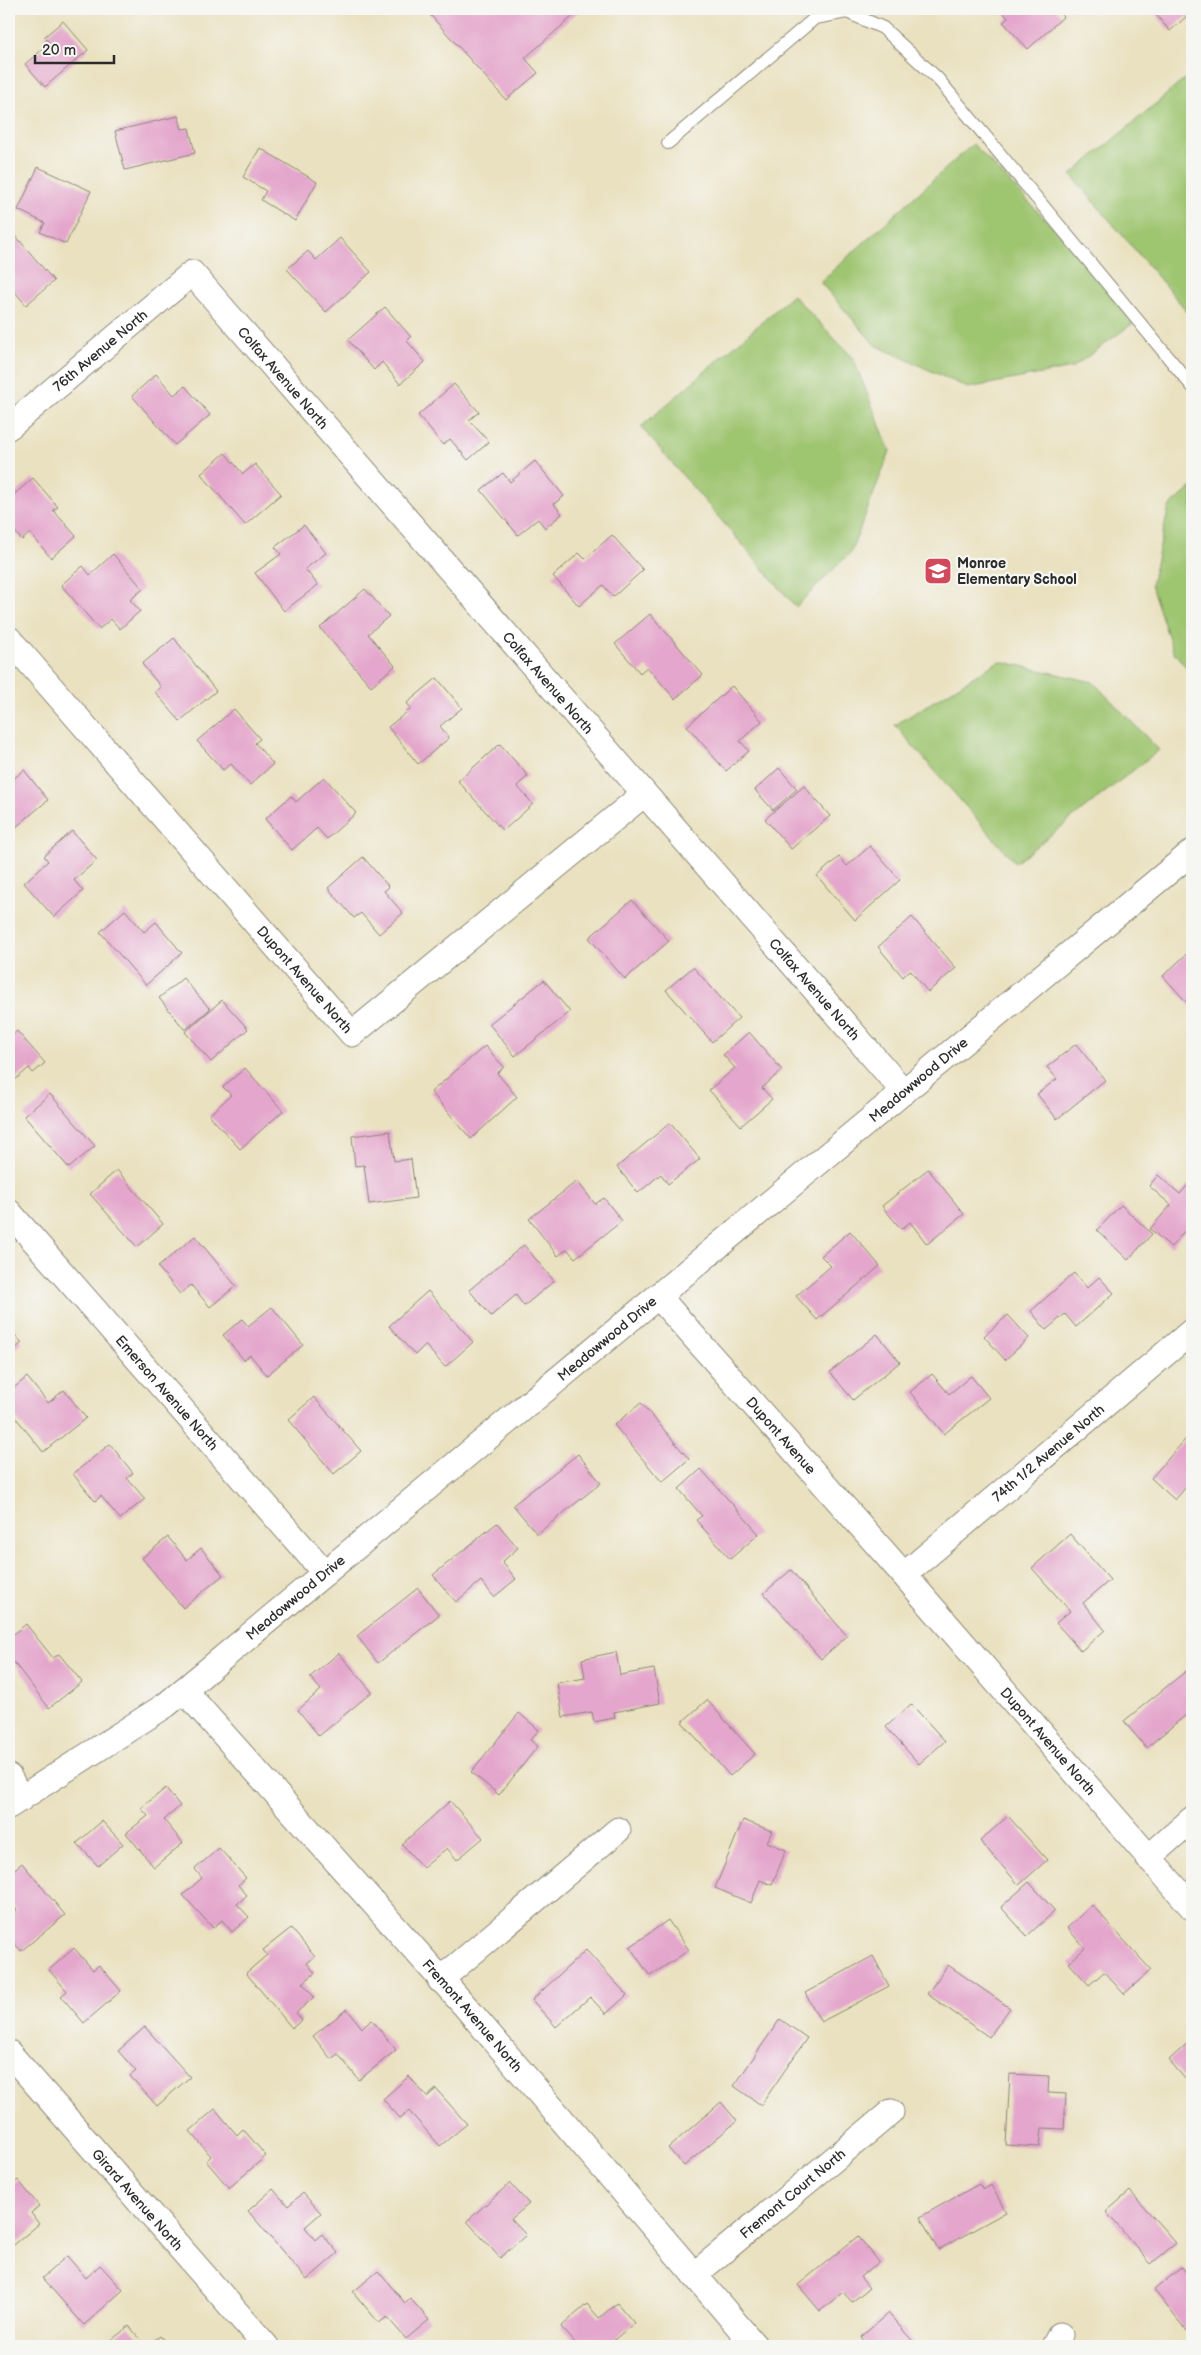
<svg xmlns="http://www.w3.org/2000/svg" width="1201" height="2355" font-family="'Balsamiq Sans',sans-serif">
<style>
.green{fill:#9ec570;stroke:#64784e}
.building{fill:#e4a6cc}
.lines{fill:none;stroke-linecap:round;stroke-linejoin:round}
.lane-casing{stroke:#8a8676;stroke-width:14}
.street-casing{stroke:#8a8676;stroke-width:27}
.lane{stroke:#fff;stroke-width:12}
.street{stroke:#fff;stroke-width:25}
.labels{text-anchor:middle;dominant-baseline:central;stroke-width:4.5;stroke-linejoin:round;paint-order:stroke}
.street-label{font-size:14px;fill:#2b2b2b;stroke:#f6f6f2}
.poi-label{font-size:14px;font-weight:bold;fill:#2b2b2b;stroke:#f6f6f2;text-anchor:start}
</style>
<rect width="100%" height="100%" fill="#f6f6f2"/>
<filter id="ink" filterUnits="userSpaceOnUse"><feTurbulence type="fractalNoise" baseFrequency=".02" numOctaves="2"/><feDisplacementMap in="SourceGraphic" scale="10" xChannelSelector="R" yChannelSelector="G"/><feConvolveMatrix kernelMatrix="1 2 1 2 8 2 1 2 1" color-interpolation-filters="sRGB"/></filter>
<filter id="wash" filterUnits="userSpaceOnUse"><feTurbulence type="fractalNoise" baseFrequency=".0096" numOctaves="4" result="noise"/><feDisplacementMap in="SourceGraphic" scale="20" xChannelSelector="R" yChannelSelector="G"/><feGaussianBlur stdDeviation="1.12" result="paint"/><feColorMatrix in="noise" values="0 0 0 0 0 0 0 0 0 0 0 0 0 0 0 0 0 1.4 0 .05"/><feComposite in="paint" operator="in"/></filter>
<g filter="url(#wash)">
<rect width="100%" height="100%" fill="#eae1c0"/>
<!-- green -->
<g class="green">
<polygon points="1192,73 1192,317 1071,175"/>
<polygon points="973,144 1140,318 1072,368 968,388 875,345 820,282"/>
<polygon points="793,295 853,358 890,451 851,552 796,607 641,427"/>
<polygon points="1192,487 1192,674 1173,651 1151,585 1169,507"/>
<polygon points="999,661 1093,682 1159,750 1015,863 895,725"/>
</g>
<g id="blocks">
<!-- building -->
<g class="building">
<polygon points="425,9 581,9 525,58 538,73 506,100"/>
<polygon points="1000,9 1056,9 1063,17 1028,49 1003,22 1008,18"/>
<polygon points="1151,9 1192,9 1192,22 1187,16 1170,31"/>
<polygon points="63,21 88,50 45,87 25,64 50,43 44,37"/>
<polygon points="178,116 182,129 189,128 195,153 125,170 115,131"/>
<polygon points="260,148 317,182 295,221 261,200 266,191 243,177"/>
<polygon points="38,167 91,191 66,244 40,232 45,223 18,210"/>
<polygon points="9,228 54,281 26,305 9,285"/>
<polygon points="340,238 371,272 326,312 287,269 308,251 316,260"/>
<polygon points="385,307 411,337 407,341 425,362 400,384 382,362 374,370 348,340"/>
<polygon points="156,374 174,395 185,386 210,415 175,445 132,396"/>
<polygon points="454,384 479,412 469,420 489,442 468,460 450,439 443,445 418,415"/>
<polygon points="225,453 243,474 255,464 281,494 245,525 201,474"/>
<polygon points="535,461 564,496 554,504 562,514 545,528 538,519 518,535 481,490 503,473 510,482"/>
<polygon points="33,478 58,507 53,510 76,536 51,558 30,533 22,540 9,525 9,499"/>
<polygon points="304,525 326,553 305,569 318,585 284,611 255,573 281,554 275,547"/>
<polygon points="612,535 643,570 613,597 603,585 579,606 553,576 579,553 585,559"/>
<polygon points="113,554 143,589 130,600 140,611 120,629 111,619 99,629 61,585 83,566 90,575"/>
<polygon points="365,589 389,616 368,634 395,666 371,686 320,628"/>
<polygon points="650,614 703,675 675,699 647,667 640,673 615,644"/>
<polygon points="174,638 216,691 180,721 155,692 161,687 142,664"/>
<polygon points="437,678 462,708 440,726 449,738 418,764 388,727 411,709 407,703"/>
<polygon points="732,686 762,721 740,741 749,751 726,771 687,726"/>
<polygon points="234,709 260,739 255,743 273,764 250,785 231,764 223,770 197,741"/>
<polygon points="500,744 528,776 517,786 533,804 503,831 458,781"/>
<polygon points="779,768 797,789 773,810 755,790"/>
<polygon points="24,770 48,800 9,833 9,780 10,782"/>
<polygon points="324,777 356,813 327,839 317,828 292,850 265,819 291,796 296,802"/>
<polygon points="804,786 830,816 791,849 765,819"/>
<polygon points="72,831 97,860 74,880 83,891 54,917 24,883 48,861 44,856"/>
<polygon points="870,846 900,880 855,920 817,876 839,857 847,866"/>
<polygon points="363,857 389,887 384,891 403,913 379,934 361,913 354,918 328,888"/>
<polygon points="632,900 669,941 625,979 589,938"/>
<polygon points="125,910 144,932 156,922 182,953 146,985 100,932"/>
<polygon points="912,917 956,968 928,992 910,970 903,977 878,947"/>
<polygon points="1192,949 1192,1008 1163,976"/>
<polygon points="693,967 739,1018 712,1042 666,990"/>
<polygon points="183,978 210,1009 185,1030 159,998"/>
<polygon points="544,980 570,1012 515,1056 489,1024"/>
<polygon points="222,1000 248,1029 211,1062 185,1032"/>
<polygon points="17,1031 45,1063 33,1073 29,1068 9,1085 9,1038"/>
<polygon points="749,1032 782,1070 762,1088 772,1099 741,1126 709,1090 735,1068 723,1055"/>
<polygon points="1076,1044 1105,1080 1057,1119 1037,1094 1057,1079 1047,1067"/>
<polygon points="485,1046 504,1067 497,1073 517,1097 471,1139 431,1092"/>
<polygon points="245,1068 283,1111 240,1149 209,1115 231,1095 223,1087"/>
<polygon points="50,1094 95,1146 69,1168 24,1116"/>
<polygon points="670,1123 700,1159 668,1184 661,1174 638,1193 617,1167"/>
<polygon points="390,1131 394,1161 411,1159 416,1198 369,1204 364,1165 355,1166 352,1136"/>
<polygon points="928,1169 964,1214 927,1244 910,1222 901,1229 882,1206"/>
<polygon points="117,1170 163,1224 137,1247 90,1194"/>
<polygon points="1158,1175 1180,1194 1192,1180 1192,1222 1171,1247 1150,1229 1171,1205 1149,1186"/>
<polygon points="577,1181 595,1204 604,1198 622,1221 575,1258 567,1249 558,1256 529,1219"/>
<polygon points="1121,1205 1152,1234 1128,1260 1097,1230"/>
<polygon points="850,1231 880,1266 817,1320 796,1296 831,1266 821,1256"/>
<polygon points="195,1236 236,1286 210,1307 191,1285 180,1294 158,1267"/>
<polygon points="524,1245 554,1281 524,1306 516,1295 491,1316 469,1290"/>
<polygon points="1074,1273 1087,1288 1099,1277 1114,1293 1076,1327 1065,1314 1046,1330 1031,1311"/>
<polygon points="428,1291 473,1342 445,1367 425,1345 415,1355 389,1326"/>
<polygon points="272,1307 303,1345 267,1375 250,1355 244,1360 223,1335 242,1319 248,1326"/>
<polygon points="1008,1315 1029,1338 1005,1360 984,1336"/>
<polygon points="9,1328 22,1343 9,1354"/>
<polygon points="877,1334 900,1362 853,1400 830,1372"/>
<polygon points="932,1374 949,1394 971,1376 989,1398 944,1434 910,1392"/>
<polygon points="27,1377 48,1403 64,1390 86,1418 43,1452 9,1409 9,1392"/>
<polygon points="314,1397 361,1451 334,1474 288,1420"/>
<polygon points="641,1403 689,1459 662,1482 614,1425"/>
<polygon points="1192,1432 1192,1480 1175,1500 1151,1478"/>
<polygon points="110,1444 133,1473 127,1478 145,1499 120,1519 101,1496 95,1501 73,1474"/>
<polygon points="578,1454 601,1483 537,1534 513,1505"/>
<polygon points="701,1469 759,1534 730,1559 696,1520 702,1516 679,1489"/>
<polygon points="497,1523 518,1548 502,1562 516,1579 494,1597 481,1581 456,1602 433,1575"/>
<polygon points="1070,1534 1110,1580 1083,1603 1105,1630 1081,1651 1056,1623 1070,1611 1032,1568"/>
<polygon points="168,1537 187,1560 201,1548 223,1575 183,1608 142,1558"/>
<polygon points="791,1570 847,1636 821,1659 764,1593"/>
<polygon points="418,1588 439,1615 378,1663 357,1636"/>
<polygon points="26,1624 53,1658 59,1654 82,1682 49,1708 9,1656 9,1638"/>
<polygon points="616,1652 620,1675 654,1669 660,1703 614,1712 615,1718 594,1722 592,1712 563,1717 557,1683 585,1678 582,1659"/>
<polygon points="339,1653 372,1692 319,1736 298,1710 321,1690 310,1677"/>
<polygon points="1186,1671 1192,1678 1192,1710 1146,1748 1124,1721"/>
<polygon points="707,1700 755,1754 730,1776 682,1722"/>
<polygon points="911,1704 945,1741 919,1764 886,1727"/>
<polygon points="519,1713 539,1730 530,1740 538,1746 499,1795 471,1772"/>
<polygon points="166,1788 180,1806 164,1820 183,1843 154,1867 126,1833 148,1816 141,1808"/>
<polygon points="450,1801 483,1838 457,1860 447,1848 423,1868 402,1844"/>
<polygon points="1008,1816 1047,1860 1019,1885 980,1841"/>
<polygon points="743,1820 772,1831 767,1842 786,1850 772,1885 760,1880 751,1903 715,1888"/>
<polygon points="102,1821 123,1844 98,1866 77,1843"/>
<polygon points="219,1848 246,1878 238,1885 247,1895 237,1904 249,1917 232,1932 222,1920 213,1928 183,1895 202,1878 195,1869"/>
<polygon points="22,1863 65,1915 21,1951 9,1937 9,1917 17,1910 9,1900 9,1874"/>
<polygon points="1029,1882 1055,1911 1027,1936 1001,1907"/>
<polygon points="1092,1905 1151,1970 1124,1994 1104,1972 1089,1985 1069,1963 1085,1948 1067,1928"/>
<polygon points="668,1920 689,1950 650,1976 630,1947"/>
<polygon points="291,1928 315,1957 307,1963 315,1973 303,1983 314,1997 296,2013 302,2020 292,2028 246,1973 267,1955 263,1950"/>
<polygon points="74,1948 93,1970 99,1965 121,1991 84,2023 61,1996 67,1991 49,1970"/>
<polygon points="586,1950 627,1995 606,2014 590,1997 556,2027 532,2000"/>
<polygon points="873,1956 889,1986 821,2022 805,1993"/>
<polygon points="948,1965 1010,2008 989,2037 927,1994"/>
<polygon points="347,2009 362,2028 372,2020 396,2050 359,2080 338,2054 331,2059 313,2036"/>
<polygon points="780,2019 807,2038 761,2105 734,2086"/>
<polygon points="145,2027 190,2077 157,2106 130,2076 136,2071 118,2051"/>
<polygon points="1192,2039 1192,2087 1169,2060"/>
<polygon points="1010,2074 1049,2076 1048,2093 1066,2094 1064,2129 1042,2128 1040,2147 1006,2145"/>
<polygon points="409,2076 427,2097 436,2089 467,2124 440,2146 409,2111 400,2118 383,2099"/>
<polygon points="721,2102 737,2121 684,2166 668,2148"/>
<polygon points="215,2109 237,2135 243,2129 266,2156 229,2188 206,2161 211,2156 190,2131"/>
<polygon points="18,2180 39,2206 31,2213 39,2224 9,2249 9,2187"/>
<polygon points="510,2183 529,2204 511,2219 526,2235 500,2258 467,2221"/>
<polygon points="979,2184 983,2190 991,2185 1006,2212 938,2250 920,2217"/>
<polygon points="273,2189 288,2206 303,2193 321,2213 305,2227 315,2240 322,2234 338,2253 307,2280 248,2211"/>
<polygon points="1130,2191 1176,2243 1151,2264 1106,2212"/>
<polygon points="858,2236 879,2262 860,2277 869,2288 852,2302 843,2292 820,2311 798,2285"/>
<polygon points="67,2256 86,2278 100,2265 123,2290 84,2325 42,2278"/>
<polygon points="1182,2267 1192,2280 1192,2338 1154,2290"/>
<polygon points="378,2271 405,2303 410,2298 429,2320 406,2339 387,2317 379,2323 353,2292"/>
<polygon points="617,2303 634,2323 607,2346 578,2346 561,2327 587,2304 599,2318"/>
<polygon points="888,2313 917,2346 869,2346 861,2337"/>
<polygon points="129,2326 146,2346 104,2346"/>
<polygon points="160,2336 169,2346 148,2346"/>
</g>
</g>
</g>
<g filter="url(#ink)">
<use href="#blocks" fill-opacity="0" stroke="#8a8676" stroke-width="1"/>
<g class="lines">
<defs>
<polyline id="lane" points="668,143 815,18 847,12 883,28 938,79 1192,386"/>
<g id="street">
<path id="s1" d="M9 427 192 273 904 1092"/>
<path id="s2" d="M9 639 352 1034 644 794"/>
<path id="s3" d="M9 1212 325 1573"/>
<path id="s4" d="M658 1296 904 1575 1192 1907"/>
<path id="s5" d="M904 1575 1192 1331"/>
<path id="s6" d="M184 1690 465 2006 755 2346"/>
<polyline points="9,1777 21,1799"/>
<path id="s7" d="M9 1806 166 1705 1192 852"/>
<polyline points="1148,1858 1192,1819"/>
<polyline points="440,1980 618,1830"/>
<path id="s8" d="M9 2053 266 2346"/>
<path id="s9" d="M694 2275 891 2112"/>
<polyline points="1054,2346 1060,2335"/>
</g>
</defs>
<!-- lane casing -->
<use href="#lane" class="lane-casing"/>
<!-- street casing -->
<use href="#street" class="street-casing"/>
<!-- lane -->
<use href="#lane" class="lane"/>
<!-- street -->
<use href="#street" class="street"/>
</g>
</g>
<!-- icons -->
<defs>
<symbol id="school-square" viewBox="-11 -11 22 22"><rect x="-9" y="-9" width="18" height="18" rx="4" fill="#d1495b" stroke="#f6f6f2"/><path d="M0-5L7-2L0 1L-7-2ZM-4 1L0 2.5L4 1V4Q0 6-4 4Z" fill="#fff"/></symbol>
</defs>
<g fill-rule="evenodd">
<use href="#school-square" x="922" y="555" width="32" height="32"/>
</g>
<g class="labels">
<!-- street labels -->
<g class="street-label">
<text stroke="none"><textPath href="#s1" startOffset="119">76th Avenue North</textPath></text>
<text stroke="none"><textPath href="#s1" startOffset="378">Colfax Avenue North</textPath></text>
<text stroke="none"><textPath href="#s1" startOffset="782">Colfax Avenue North</textPath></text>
<text stroke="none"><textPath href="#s2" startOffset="451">Dupont Avenue North</textPath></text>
<text stroke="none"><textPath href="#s1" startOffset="1188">Colfax Avenue North</textPath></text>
<text stroke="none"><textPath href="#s7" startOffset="1165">Meadowwood Drive</textPath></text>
<text stroke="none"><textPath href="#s7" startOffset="760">Meadowwood Drive</textPath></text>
<text stroke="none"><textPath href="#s3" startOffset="240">Emerson Avenue North</textPath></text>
<text stroke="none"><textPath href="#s4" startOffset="186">Dupont Avenue</textPath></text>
<text stroke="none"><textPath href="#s5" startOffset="189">74th 1/2 Avenue North</textPath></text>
<text stroke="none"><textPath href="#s7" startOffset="355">Meadowwood Drive</textPath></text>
<text stroke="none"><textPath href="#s4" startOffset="592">Dupont Avenue North</textPath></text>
<text stroke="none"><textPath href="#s6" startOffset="435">Fremont Avenue North</textPath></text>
<text stroke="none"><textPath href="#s9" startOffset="128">Fremont Court North</textPath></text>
<text stroke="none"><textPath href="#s8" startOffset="195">Girard Avenue North</textPath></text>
</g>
<!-- poi labels -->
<g class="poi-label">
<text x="957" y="563">Monroe<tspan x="957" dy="16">Elementary School</tspan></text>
</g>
</g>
<!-- margin -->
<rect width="1201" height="2355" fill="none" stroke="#f6f6f2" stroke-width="30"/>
<!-- scale -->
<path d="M35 55v8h79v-8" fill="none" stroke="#2b2b2b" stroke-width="2.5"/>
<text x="42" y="55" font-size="15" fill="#2b2b2b" stroke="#f6f6f2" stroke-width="4" paint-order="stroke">20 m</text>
</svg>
